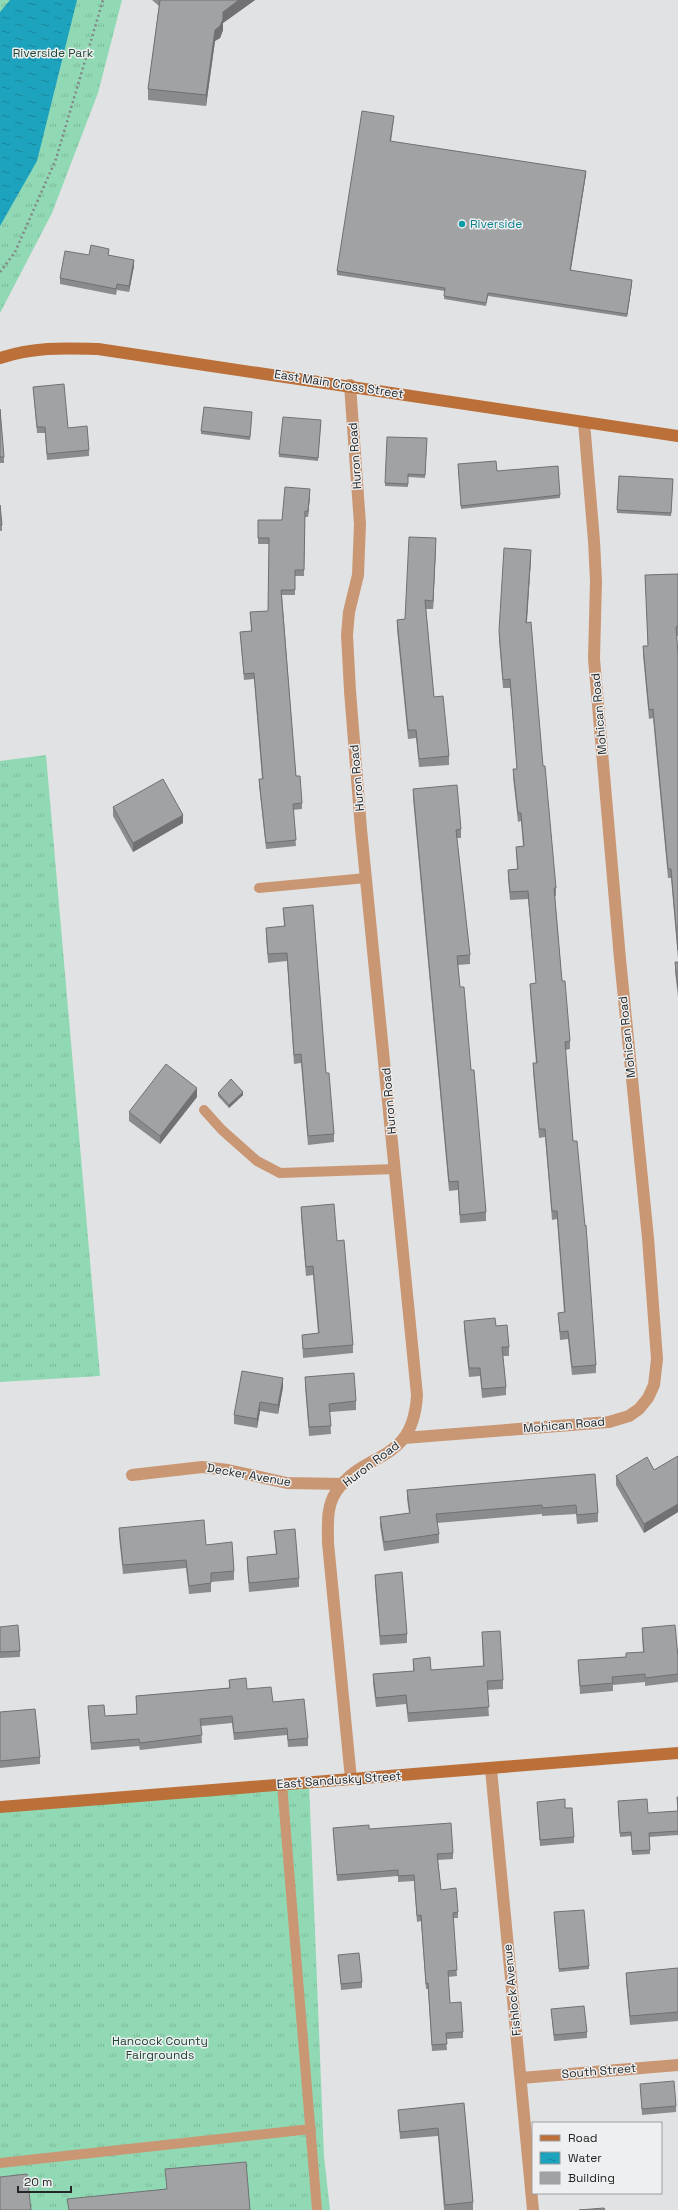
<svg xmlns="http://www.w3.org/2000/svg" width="678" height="2210" font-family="'Space Grotesk',sans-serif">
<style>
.grass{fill:url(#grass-tufts)}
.water{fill:url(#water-ripples)}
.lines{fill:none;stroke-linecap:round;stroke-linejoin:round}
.path{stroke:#848586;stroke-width:2.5;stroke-dasharray:2 3;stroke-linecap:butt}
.service{stroke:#ca9775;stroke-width:10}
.minor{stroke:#ca9775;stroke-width:12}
.tertiary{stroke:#ca9775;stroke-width:12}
.secondary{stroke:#bb703a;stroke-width:12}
.wall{fill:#8a8b8d}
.shaded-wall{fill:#717173}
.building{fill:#a1a2a4;stroke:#717173}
.culture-dot{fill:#0f9aa8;stroke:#eeeff0;stroke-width:1.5}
.labels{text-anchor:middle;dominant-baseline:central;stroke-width:3;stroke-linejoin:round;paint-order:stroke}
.park-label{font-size:12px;fill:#1e4633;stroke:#eeeff0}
.culture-label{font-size:12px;fill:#0d838f;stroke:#eeeff0;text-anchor:start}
.street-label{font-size:12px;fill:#242525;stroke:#eeeff0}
</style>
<defs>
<pattern id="grass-tufts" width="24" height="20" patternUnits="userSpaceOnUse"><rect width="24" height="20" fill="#91d9b4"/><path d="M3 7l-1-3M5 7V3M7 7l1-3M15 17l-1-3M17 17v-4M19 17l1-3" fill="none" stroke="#7dba9b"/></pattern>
<pattern id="water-ripples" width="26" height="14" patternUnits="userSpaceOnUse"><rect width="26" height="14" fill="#1da3be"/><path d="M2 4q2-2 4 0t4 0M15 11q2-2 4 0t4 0" fill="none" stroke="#19859a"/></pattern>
</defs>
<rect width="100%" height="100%" fill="#e1e2e3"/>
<!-- grass -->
<g class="grass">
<polygon points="0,0 122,0 98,93 52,213 0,313"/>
<polygon points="46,755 100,1376 0,1382 0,761"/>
<polygon points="309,1782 324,2156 330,2210 0,2210 0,1806"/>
</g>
<!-- water -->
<polygon class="water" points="10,0 77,0 37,161 0,226 0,12"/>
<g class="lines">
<!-- path -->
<polyline class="path" points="0,272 15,252 56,159 103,0"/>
<!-- service -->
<g class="service">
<polyline points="259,888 366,878"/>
<polyline points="204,1110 222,1130 257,1161 280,1173 395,1169"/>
<polyline points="282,1784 317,2210"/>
<polyline points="0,2163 311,2129"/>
</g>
<!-- minor -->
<g class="minor">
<path d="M350 385 360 524 358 575 349 612 347 635 350 691 361 829 417 1395C413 1466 364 1449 336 1492 326 1507 328 1525 328 1543L351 1779"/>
<polyline points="404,1438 609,1422 629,1416 639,1409 648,1398 654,1385 657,1359 648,1238 620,959 594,659 596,581 594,541 584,422"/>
<polyline points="132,1475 202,1467 228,1470 287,1483 343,1484"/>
<polyline points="521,2078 678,2065"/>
</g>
<!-- tertiary -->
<polyline class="tertiary" points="491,1769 533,2210"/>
<!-- secondary -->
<g class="secondary">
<path d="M0 358C34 347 62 348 98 349L678 436"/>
<polyline points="0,1807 678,1753"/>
</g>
</g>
<!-- wall -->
<g class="wall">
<polygon points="152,0 255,0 223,23 223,30 220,38 215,41 206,106 148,100 148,89 159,6"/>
<polygon points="394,119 391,142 586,174 571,270 632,283 627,317 488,296 486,306 444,299 445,291 337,275 337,271"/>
<polygon points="89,255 109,255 134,266 129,292 117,290 116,295 60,284 60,278"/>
<polygon points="33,387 68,428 89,450 89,456 47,460 45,433 37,433"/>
<polygon points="0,409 4,457 4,463 0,463"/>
<polygon points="252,415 250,440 201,434 201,431"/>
<polygon points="321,423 318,461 279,457 279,454"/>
<polygon points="427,438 425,478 408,477 408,487 385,486 385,483"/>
<polygon points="458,467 497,471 560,495 560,498 461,509"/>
<polygon points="619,476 673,479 671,516 617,513"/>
<polygon points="310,495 308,517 305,517 304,576 295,576 295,595 282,595 296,776 302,803 302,809 293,810 296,846 266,849 259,785 259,779 262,779 254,679 244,680 240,632 251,631 250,612 268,611 269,544 258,544 258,520 282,520"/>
<polygon points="0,505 2,525 2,531 0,531"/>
<polygon points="436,546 433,609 426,609 434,697 449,756 449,765 419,767 416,738 408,739 397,629 397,620 405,619"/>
<polygon points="531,558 527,623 556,888 556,896 555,896 562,981 570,1041 570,1049 565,1050 573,1141 596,1365 596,1373 572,1375 568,1339 560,1340 558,1313 564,1312 557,1219 552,1220 545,1137 539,1138 533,1071 533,1063 536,1063 530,992 530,984 536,983 528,899 510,900 508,878 508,870 517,869 516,847 523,846 521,821 518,822 513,777 513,769 517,769 510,688 503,688 499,639 499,631"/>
<polygon points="678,574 678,636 677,636 678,654 678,959 671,878 668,878 653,718 649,719 643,655 643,646 648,646 645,575"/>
<polygon points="413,789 461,829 461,838 457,838 470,955 470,964 458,965 460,987 471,1070 486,1212 486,1221 460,1223 458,1190 449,1191 413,798"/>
<polygon points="113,807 183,823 133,852 113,816"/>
<polygon points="283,908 326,1073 334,1134 334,1142 308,1145 301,1063 294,1064 287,961 268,963 266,937 266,928 284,926"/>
<polygon points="675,962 678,962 678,997 675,971"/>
<polygon points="218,1093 243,1095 229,1108 218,1096"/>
<polygon points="197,1097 160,1144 129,1121 129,1112"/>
<polygon points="301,1207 337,1241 353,1345 353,1353 303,1358 302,1335 318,1333 313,1275 306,1276 301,1216"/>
<polygon points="464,1321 509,1347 509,1356 503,1356 506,1387 506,1395 482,1398 480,1376 469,1377 464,1329"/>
<polygon points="305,1377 356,1401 356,1410 330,1412 331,1434 309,1436 305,1386"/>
<polygon points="283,1387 278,1414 260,1411 257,1428 234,1424 234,1415"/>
<polygon points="678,1456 678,1512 644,1533 616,1485 616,1476 654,1470"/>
<polygon points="595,1474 598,1513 598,1522 577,1524 576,1514 542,1516 542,1514 437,1523 439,1534 439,1543 384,1551 380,1526 380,1517 409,1513 407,1499 407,1490"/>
<polygon points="119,1528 234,1571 234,1580 211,1582 211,1592 189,1594 186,1568 123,1574 119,1537"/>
<polygon points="274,1531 299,1578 299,1587 249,1592 247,1566 247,1557 276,1555"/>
<polygon points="375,1575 407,1634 407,1643 380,1645 375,1584"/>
<polygon points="0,1627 20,1651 20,1657 0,1658"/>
<polygon points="642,1628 678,1657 678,1682 645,1686 645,1682 613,1685 613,1691 580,1694 578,1660 626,1657 643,1652 642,1636"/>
<polygon points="482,1632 503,1680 503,1689 487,1690 489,1716 408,1722 406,1704 376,1707 373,1683 373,1674 413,1671 413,1659 431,1670 483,1666"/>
<polygon points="229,1680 273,1702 308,1738 308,1746 288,1747 287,1735 234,1740 232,1723 201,1726 202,1743 140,1750 139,1746 91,1750 88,1706 105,1716 137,1714 136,1696 229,1688"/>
<polygon points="0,1712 40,1757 40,1764 0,1768"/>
<polygon points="677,1797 678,1797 678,1835 649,1837 650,1854 632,1855 631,1836 620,1837 618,1805 648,1813 678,1811"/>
<polygon points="537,1802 565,1808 574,1837 574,1843 540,1846"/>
<polygon points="333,1828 369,1829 453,1853 453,1859 438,1860 441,1890 458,1912 458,1918 453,1918 457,1976 448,1977 450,2003 463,2032 463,2038 446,2039 447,2050 432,2051 428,1989 426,1989 421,1921 417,1922 414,1881 398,1882 398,1876 337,1881"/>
<polygon points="554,1916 589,1966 589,1969 559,1972"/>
<polygon points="338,1955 362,1982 362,1988 341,1990"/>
<polygon points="678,1968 678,2021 630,2025 626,1981 626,1973"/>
<polygon points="551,2009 587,2032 587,2038 554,2041"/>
<polygon points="640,2084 676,2106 676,2112 642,2115"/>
<polygon points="464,2103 473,2202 473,2210 444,2210 438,2136 400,2139 398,2110"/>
</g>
<!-- shaded-wall -->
<g class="shaded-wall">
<polygon points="239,0 255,0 223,23 223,30 220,38 215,41 206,106 206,95 215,30 223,12"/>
<polygon points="586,171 586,174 570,273 570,270"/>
<polygon points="134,260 134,266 129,292 129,286"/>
<polygon points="632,280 632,283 627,317 627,314"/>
<polygon points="310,489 310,495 308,517 308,511"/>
<polygon points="436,538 436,546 433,609 433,601"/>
<polygon points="531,550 531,558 526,631 526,623"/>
<polygon points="183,815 183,823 133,852 133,843"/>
<polygon points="197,1088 197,1097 160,1144 160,1136"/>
<polygon points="243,1092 243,1095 229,1108 229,1105"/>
<polygon points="283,1378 283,1387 278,1414 278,1405"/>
<polygon points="260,1402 260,1411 257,1428 257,1419"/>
<polygon points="678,1504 678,1512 644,1533 644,1524"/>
</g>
<!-- building -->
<g class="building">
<polygon points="160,0 239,0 223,12 223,19 220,26 215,30 206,95 148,89"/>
<polygon points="362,111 394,116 390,141 586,171 570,270 632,280 627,314 488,293 486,303 444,296 445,288 337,271"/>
<polygon points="91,245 109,249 108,255 134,260 129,286 117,284 116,289 60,278 65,251 89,255"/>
<polygon points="64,384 68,428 87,426 89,450 47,454 45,427 37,427 33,387"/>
<polygon points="204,407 252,412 250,437 201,431"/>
<polygon points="0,409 4,457 0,457"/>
<polygon points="283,417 321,420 318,458 279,454"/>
<polygon points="387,437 427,438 425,475 408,474 408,484 385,483"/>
<polygon points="496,461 497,471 558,466 560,495 461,506 458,464"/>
<polygon points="619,476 673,479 671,513 617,510"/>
<polygon points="285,487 310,489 308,511 305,511 304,570 295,570 295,590 281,590 296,776 300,776 302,803 293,804 296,840 266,843 259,779 263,779 254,673 244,674 240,632 252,631 250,612 268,611 269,538 258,538 258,520 282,520"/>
<polygon points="0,505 2,525 0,525"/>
<polygon points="409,537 436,538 433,601 425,600 434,697 443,696 449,756 419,759 416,730 408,730 397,620 405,619"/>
<polygon points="504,548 531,550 526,623 531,622 543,766 545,766 556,888 554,888 562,981 565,981 570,1041 565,1042 573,1141 577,1141 585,1226 586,1225 596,1365 572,1367 568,1331 560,1332 558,1313 565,1312 557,1211 552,1211 545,1129 539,1129 533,1063 537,1063 530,984 536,983 528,891 510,892 508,870 518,869 516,847 524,846 521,813 518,813 513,769 517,769 510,679 503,680 499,631"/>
<polygon points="678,574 678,627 676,627 678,654 678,950 671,869 668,869 653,709 649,710 643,646 648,646 645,575"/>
<polygon points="163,779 183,815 133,843 113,807"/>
<polygon points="457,785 461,829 456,830 470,955 457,956 460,987 464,987 471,1070 474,1070 486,1212 460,1215 458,1181 449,1182 413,789"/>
<polygon points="313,905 326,1073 329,1073 334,1134 308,1136 301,1054 294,1055 287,953 268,954 266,928 285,926 283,908"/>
<polygon points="675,962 678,962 678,988"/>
<polygon points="166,1064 197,1088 160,1136 129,1112"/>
<polygon points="231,1079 243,1092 229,1105 218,1093"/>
<polygon points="334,1204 337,1241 344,1240 353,1345 303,1349 302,1335 319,1333 313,1266 306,1267 301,1207"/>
<polygon points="495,1318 496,1326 507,1325 509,1347 502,1347 506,1387 482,1389 480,1368 469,1368 464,1321"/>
<polygon points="242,1371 283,1378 278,1405 260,1402 257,1419 234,1415"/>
<polygon points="354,1373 356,1401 329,1404 331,1426 309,1427 305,1377"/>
<polygon points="678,1456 678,1504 644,1524 616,1476 647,1457 654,1470"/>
<polygon points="595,1474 598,1513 577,1515 576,1505 542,1508 542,1505 436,1514 439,1534 384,1542 380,1517 410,1513 407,1490"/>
<polygon points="204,1520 206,1545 232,1542 234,1571 211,1573 211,1583 189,1586 186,1560 123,1565 119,1528"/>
<polygon points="295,1529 299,1578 249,1583 247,1557 277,1554 274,1531"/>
<polygon points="402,1572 407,1634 380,1636 375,1575"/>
<polygon points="18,1625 20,1651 0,1652 0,1627"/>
<polygon points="675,1625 678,1657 678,1674 645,1678 645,1674 612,1677 613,1683 580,1686 578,1660 626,1657 626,1653 644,1652 642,1628"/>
<polygon points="500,1631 503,1680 487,1681 489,1707 408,1713 406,1695 376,1698 373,1674 414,1671 413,1659 430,1657 431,1670 484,1666 482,1632"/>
<polygon points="246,1678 247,1689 271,1687 273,1702 304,1699 308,1738 288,1740 287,1728 234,1733 232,1716 200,1719 202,1735 140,1743 139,1739 91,1743 88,1706 104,1705 105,1716 137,1714 136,1696 230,1688 229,1680"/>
<polygon points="35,1709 40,1757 0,1761 0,1712"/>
<polygon points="677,1797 678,1797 678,1831 649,1833 650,1850 632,1851 631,1832 620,1833 618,1801 647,1799 648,1813 678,1811"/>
<polygon points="565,1799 565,1808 572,1808 574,1837 540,1840 537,1802"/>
<polygon points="451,1823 453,1853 437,1854 441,1890 456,1888 458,1912 453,1913 457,1970 448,1971 450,2003 461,2002 463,2032 446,2033 447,2044 432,2045 428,1983 426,1984 421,1915 417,1916 414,1875 398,1876 398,1870 337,1875 333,1828 369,1825 369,1829"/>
<polygon points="584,1910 589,1966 559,1969 554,1912"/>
<polygon points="359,1953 362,1982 341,1984 338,1955"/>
<polygon points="678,1968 678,2012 630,2016 626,1973"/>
<polygon points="584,2006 587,2032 554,2035 551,2009"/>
<polygon points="674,2081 676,2106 642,2109 640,2084"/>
<polygon points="464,2103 473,2202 445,2205 438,2128 400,2132 398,2110"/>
<polygon points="246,2162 250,2210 69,2210 67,2199 167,2189 165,2169"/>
<polygon points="27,2174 31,2210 0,2210 0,2177"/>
<polygon points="604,2208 605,2210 579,2210"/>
</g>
<!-- markers -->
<circle class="culture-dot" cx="462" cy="224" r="4"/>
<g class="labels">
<!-- park labels -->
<g class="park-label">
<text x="53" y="53">Riverside Park</text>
<text x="160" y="2041">Hancock County<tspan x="160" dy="14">Fairgrounds</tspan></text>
</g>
<!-- culture labels -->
<g class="culture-label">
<text x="470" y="224">Riverside</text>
</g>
<!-- street labels -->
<g class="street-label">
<text transform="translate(339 384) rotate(9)">East Main Cross Street</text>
<text transform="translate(355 456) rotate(-94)">Huron Road</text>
<text transform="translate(599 714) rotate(-95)">Mohican Road</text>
<text transform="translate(357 778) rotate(-95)">Huron Road</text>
<text transform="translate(627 1037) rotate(-96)">Mohican Road</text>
<text transform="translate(389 1101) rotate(-95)">Huron Road</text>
<text transform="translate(564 1425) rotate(-5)">Mohican Road</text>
<text transform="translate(371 1464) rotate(-37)">Huron Road</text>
<text transform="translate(249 1475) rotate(10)">Decker Avenue</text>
<text transform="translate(339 1780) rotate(-4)">East Sandusky Street</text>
<text transform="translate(512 1990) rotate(-96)">Fishlock Avenue</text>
<text transform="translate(599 2071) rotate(-5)">South Street</text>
</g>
</g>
<!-- legend -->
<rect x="532" y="2122" width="130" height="72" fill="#eeeff0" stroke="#9d9e9f"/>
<rect x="540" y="2135" width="20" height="6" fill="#bb703a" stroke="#9d9e9f"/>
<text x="568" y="2142" font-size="12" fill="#242525">Road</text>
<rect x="540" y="2152" width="20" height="12" fill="url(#water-ripples)" stroke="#9d9e9f"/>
<text x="568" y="2162" font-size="12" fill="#242525">Water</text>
<rect x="540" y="2172" width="20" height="12" fill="#a1a2a4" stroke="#9d9e9f"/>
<text x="568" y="2182" font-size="12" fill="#242525">Building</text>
<!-- scale -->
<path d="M18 2186v6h53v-6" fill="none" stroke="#242525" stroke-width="2"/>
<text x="24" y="2186" font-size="12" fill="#242525" stroke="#eeeff0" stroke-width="3" paint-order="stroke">20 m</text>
</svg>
